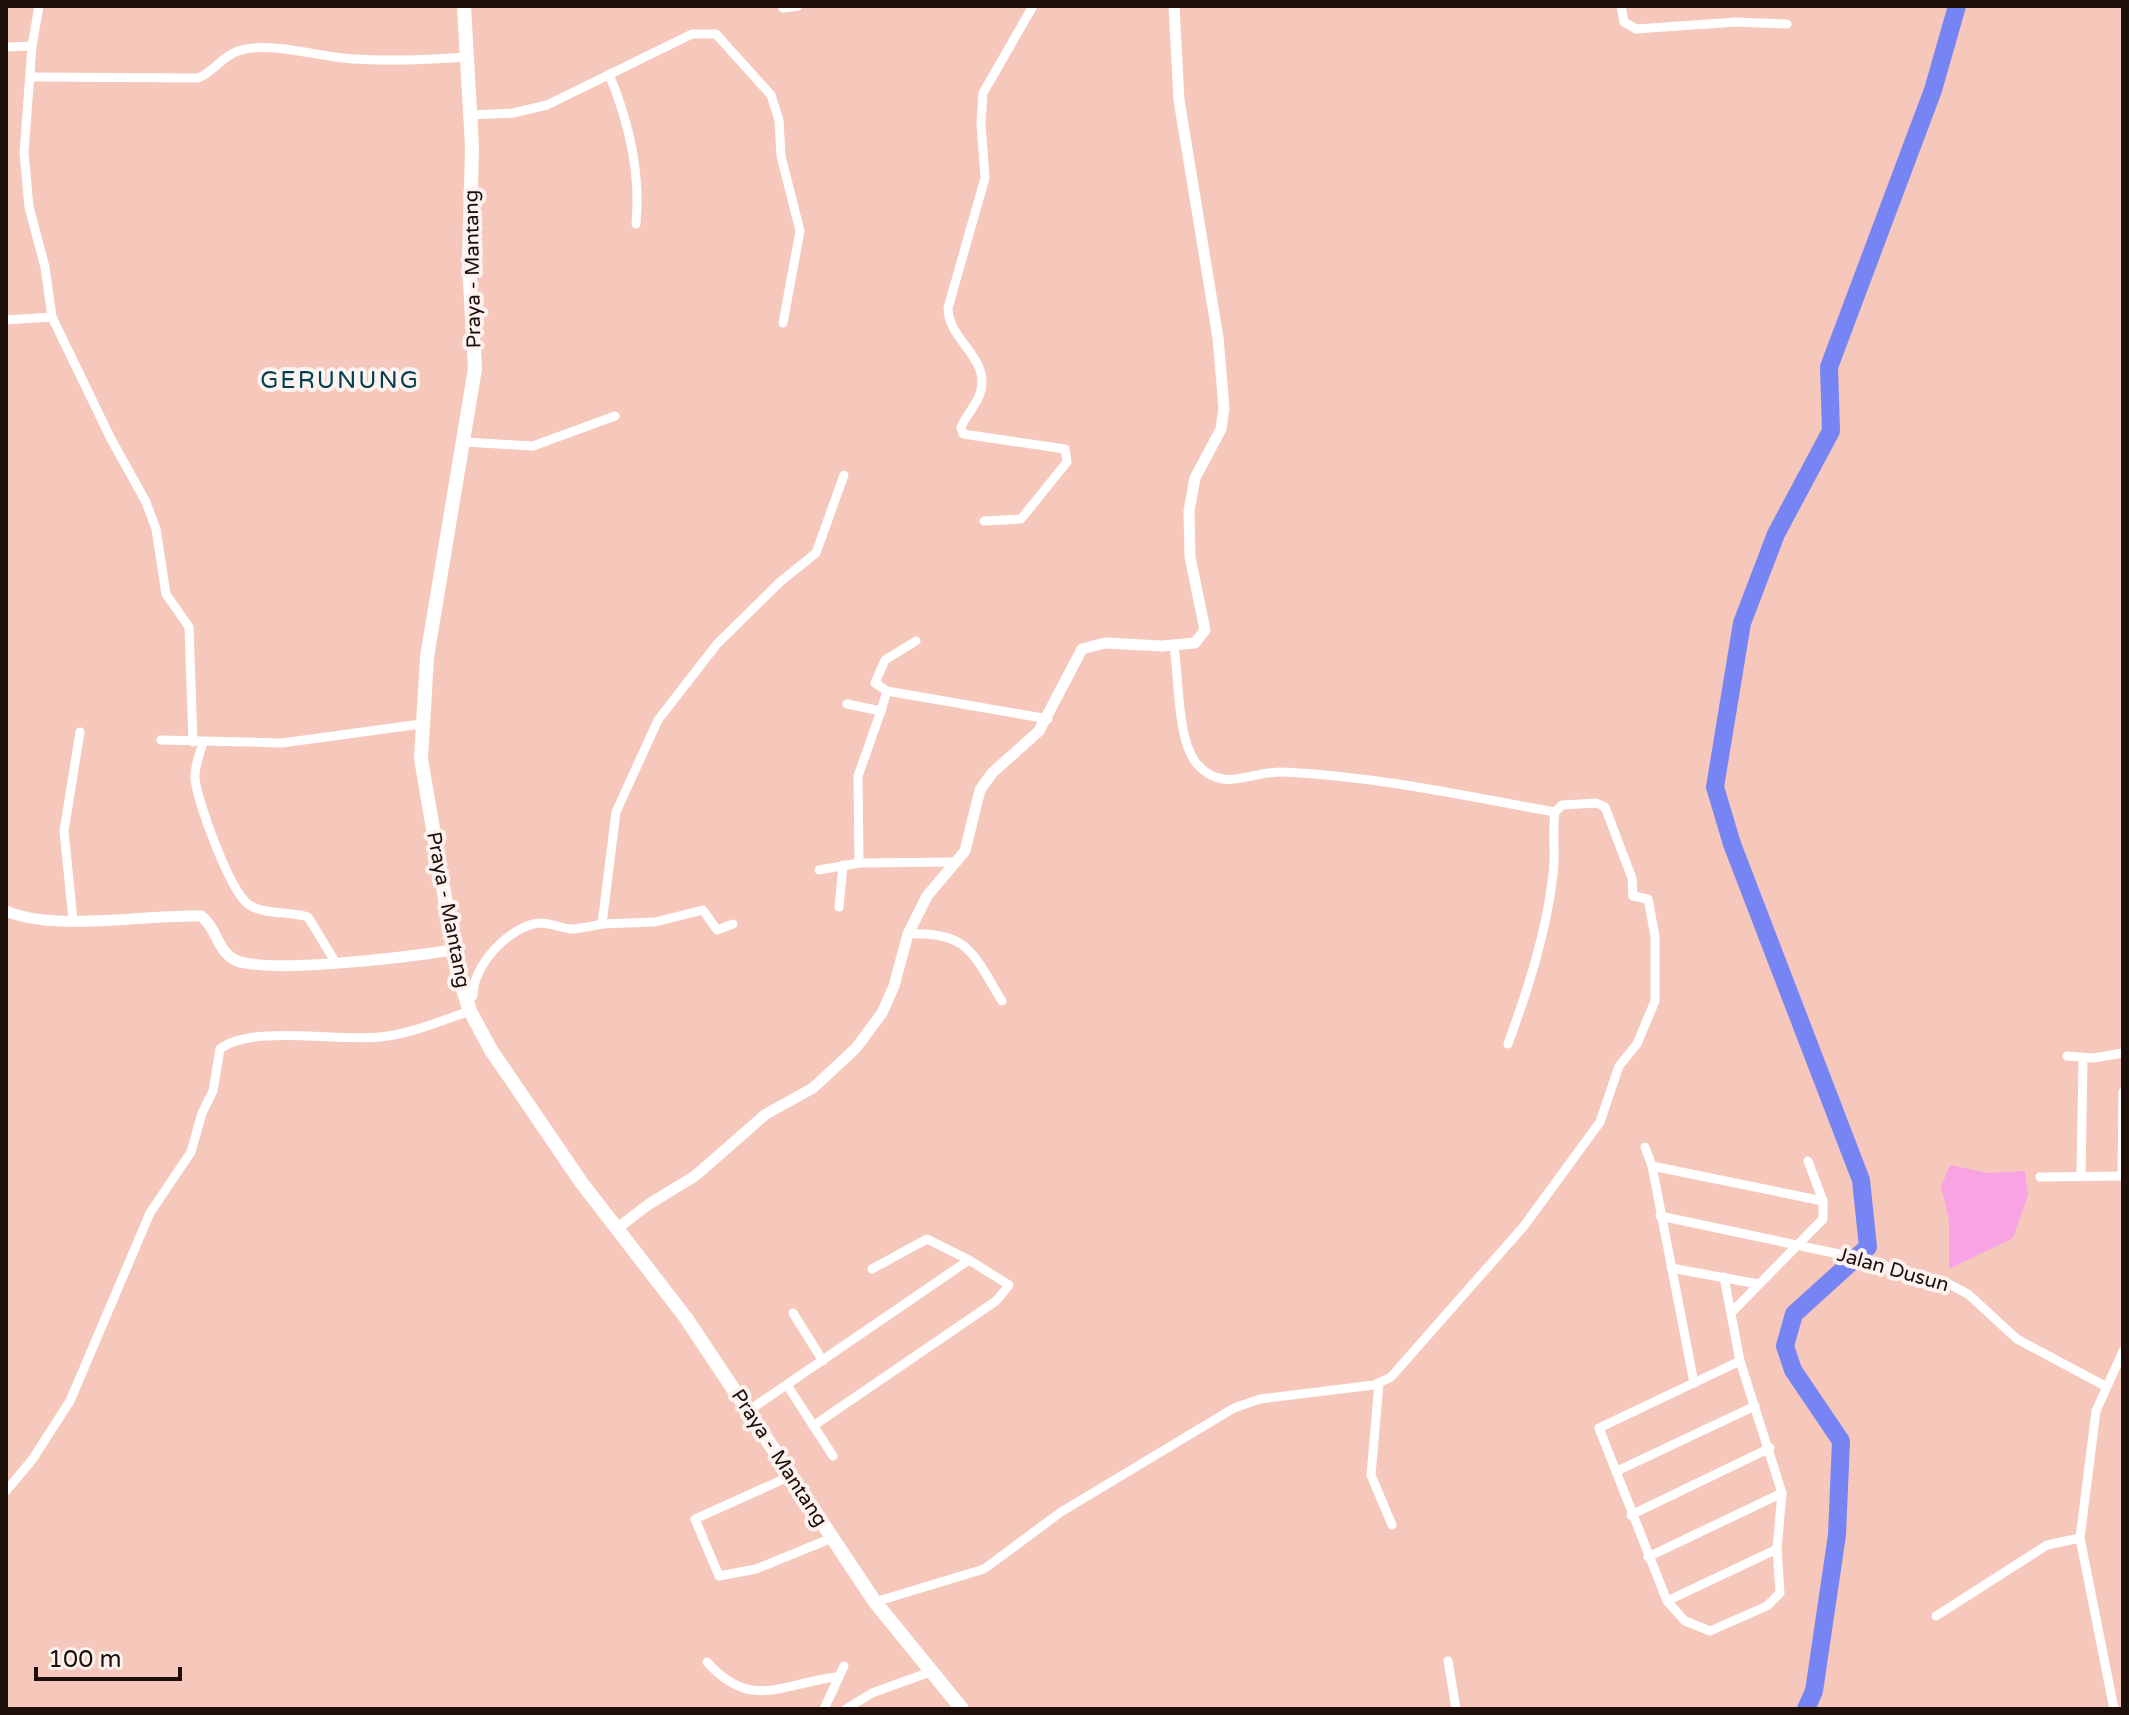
<svg xmlns="http://www.w3.org/2000/svg" width="2129" height="1715" font-family="'Varela Round',sans-serif">
<style>
.green{fill:#f7a3e4}
.lines{fill:none;stroke-linecap:round;stroke-linejoin:round}
.river{stroke:#7685f3;stroke-width:18}
.minor{stroke:#fff;stroke-width:9}
.tertiary{stroke:#fff;stroke-width:11}
.primary{stroke:#fff;stroke-width:14}
.labels{text-anchor:middle;dominant-baseline:central;stroke-width:8;stroke-linejoin:round;paint-order:stroke}
.street-label{font-size:20px;fill:#1f0f0b;stroke:#fcf2ef}
.quarter-label{font-size:24px;letter-spacing:2px;fill:#01404c;stroke:#fcf2ef}
</style>
<rect width="100%" height="100%" fill="#f6c7bb"/>
<!-- green -->
<polygon class="green" points="1950,1165 1988,1173 2025,1171 2028,1195 2013,1238 1949,1269 1949,1220 1941,1187"/>
<g class="lines">
<!-- river -->
<polyline class="river" points="1806,1709 1814,1691 1837,1535 1841,1441 1793,1370 1785,1346 1794,1314 1868,1247 1861,1180 1732,844 1715,787 1742,623 1776,534 1831,431 1829,367 1933,90 1957,6"/>
<!-- minor -->
<g class="minor">
<polyline points="39,6 32,46 24,153 29,207 45,267 52,317 111,439 146,502 156,529 166,594 189,627 193,742"/>
<polyline points="1621,6 1624,22 1636,29 1736,22 1787,24"/>
<polyline points="783,8 798,6"/>
<polyline points="6,47 32,46"/>
<path d="M609 74C629 122 641 172 636 224"/>
<path d="M31 77 198 78C214 72 222 56 238 51 265 41 314 55 343 58 384 62 426 60 467 57"/>
<polyline points="471,115 513,113 547,105 692,34 716,34 771,95 779,120 781,156 800,231 783,323"/>
<polyline points="6,320 52,317"/>
<polyline points="465,442 533,446 615,416"/>
<path d="M984 521 1021 519 1067 462 1065 449 963 434 961 427C966 416 976 405 980 394 992 358 948 341 948 308L985 178 981 123 983 93 1033 6"/>
<polyline points="887,691 875,683 885,660 916,641"/>
<polyline points="847,704 881,711 887,691 1048,719"/>
<polyline points="161,740 282,743 421,724"/>
<path d="M203 742C200 754 194 767 195 779 198 803 229 889 248 904 262 915 291 911 308 917L336 963"/>
<polyline points="859,863 858,776 881,711"/>
<polyline points="819,870 859,863 957,862"/>
<polyline points="839,907 843,865"/>
<polyline points="73,920 64,831 80,732"/>
<polyline points="602,924 655,922 703,910 717,930 733,924"/>
<path d="M908 934C969 931 973 954 1002 1001"/>
<path d="M466 1001 473 996C472 966 510 925 540 923 551 923 560 928 571 929 581 929 592 926 602 924L616 812 658 720 717 644 780 582 816 553 844 475"/>
<path d="M1508 1044C1528 989 1546 934 1553 875 1556 854 1552 833 1555 812"/>
<polyline points="2067,1056 2094,1058 2123,1053"/>
<polyline points="1645,1147 1652,1166 1694,1383"/>
<polyline points="1652,1166 1823,1201"/>
<polyline points="2081,1175 2083,1059"/>
<polyline points="2122,1176 2123,1092"/>
<polyline points="2040,1177 2123,1176"/>
<polyline points="1660,1216 1839,1254 1945,1282 1968,1294 2017,1339 2105,1386"/>
<polyline points="1671,1268 1758,1284"/>
<polyline points="1724,1277 1740,1361 1782,1493 1777,1549 1780,1593 1767,1606 1710,1631 1685,1621 1667,1601 1599,1428 1740,1361"/>
<polyline points="793,1313 823,1361"/>
<polyline points="1731,1313 1823,1219 1823,1201 1808,1161"/>
<polyline points="1379,1383 1371,1475 1392,1525"/>
<polyline points="787,1385 833,1456"/>
<polyline points="748,1411 969,1260"/>
<polyline points="813,1426 996,1301 1009,1285 969,1260 927,1239 872,1269"/>
<polyline points="1617,1471 1755,1406"/>
<polyline points="793,1475 695,1519 719,1576 756,1569 832,1538"/>
<path d="M6 1491 32 1460 70 1401 150 1213 191 1152 202 1113 213 1091 220 1049C253 1024 338 1042 380 1037 411 1034 440 1021 470 1011"/>
<polyline points="1631,1515 1770,1448"/>
<polyline points="1648,1557 1782,1493"/>
<polyline points="1667,1601 1777,1549"/>
<path d="M875 1602 984 1569 1061 1512 1234 1408 1260 1399 1374 1385 1391 1377 1524 1226 1600 1122 1619 1066 1637 1044 1655 1001V936L1648 899 1633 896 1632 878 1605 807 1596 803 1562 805 1555 812C1465 796 1375 776 1283 772 1250 771 1224 794 1197 764 1177 741 1179 677 1174 646"/>
<polyline points="1936,1616 2047,1545 2080,1538"/>
<polyline points="1448,1661 1456,1709"/>
<path d="M707 1662C751 1711 781 1684 836 1677"/>
<polyline points="824,1709 844,1666"/>
<polyline points="846,1709 872,1693 930,1672"/>
<polyline points="2114,1709 2080,1538 2096,1411 2123,1351"/>
</g>
<!-- tertiary -->
<g class="tertiary">
<path d="M6 911C55 932 145 914 201 916 216 927 217 949 233 959 261 976 414 956 453 950"/>
<polyline points="619,1227 649,1204 695,1176 766,1114 813,1088 856,1048 882,1013 894,986 908,934 927,896 965,851 980,790 992,773 1039,731 1082,649 1105,643 1162,646 1195,643 1205,630 1190,557 1189,511 1195,478 1221,429 1224,408 1218,338 1179,100 1174,6"/>
</g>
<!-- primary -->
<polyline class="primary" points="464,6 472,147 469,265 475,369 427,657 421,759 458,974 470,1011 491,1050 581,1182 686,1318 875,1602 962,1709"/>
</g>
<g class="labels">
<!-- street labels -->
<g class="street-label">
<text transform="translate(473 269) rotate(-91)">Praya - Mantang</text>
<text transform="translate(448 910) rotate(79)">Praya - Mantang</text>
<text transform="translate(1893 1270) rotate(16)">Jalan Dusun</text>
<text transform="translate(779 1458) rotate(57)">Praya - Mantang</text>
</g>
<!-- quarter labels -->
<g class="quarter-label">
<text x="340" y="380">GERUNUNG</text>
</g>
</g>
<!-- border -->
<rect width="2129" height="1715" fill="none" stroke="#1f0f0b" stroke-width="16"/>
<!-- scale -->
<path d="M36 1667v12h144v-12" fill="none" stroke="#1f0f0b" stroke-width="4"/>
<text x="48" y="1667" font-size="24" fill="#1f0f0b" stroke="#fcf2ef" stroke-width="6" paint-order="stroke">100 m</text>
</svg>
